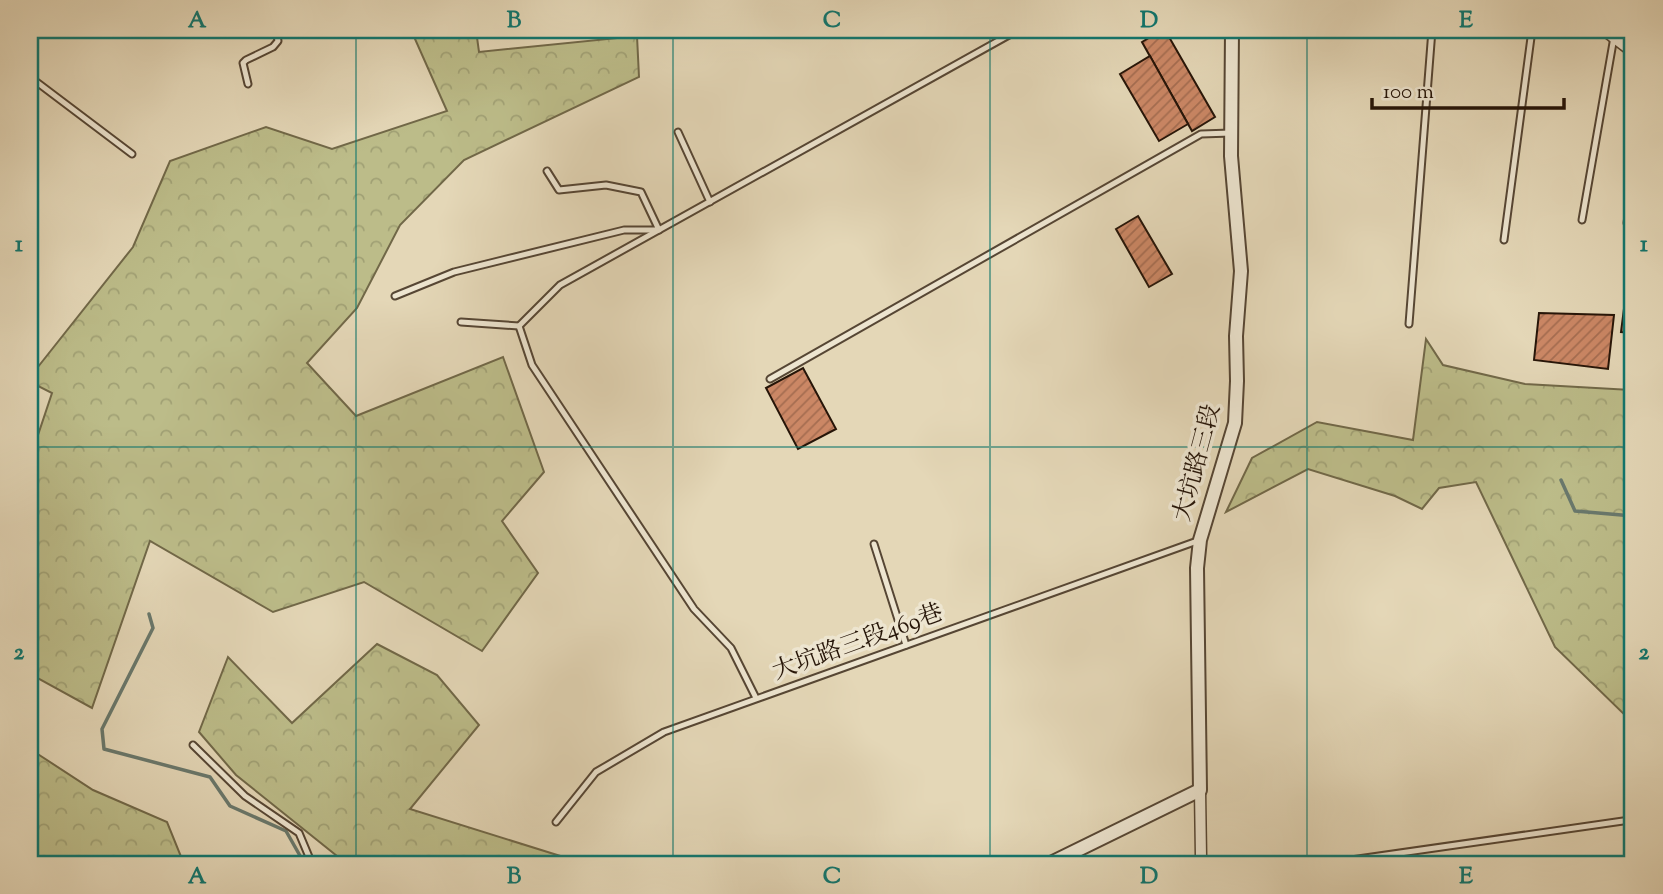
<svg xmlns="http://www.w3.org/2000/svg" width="1663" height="894" font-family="'Sorts Mill Goudy','Noto Serif TC',serif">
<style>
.forest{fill:url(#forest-crowns);stroke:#716848;stroke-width:2}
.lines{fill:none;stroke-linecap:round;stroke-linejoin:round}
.stream{stroke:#69786c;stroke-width:3.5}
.building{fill:url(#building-hatch);stroke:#261508;stroke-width:2}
.service-casing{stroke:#564634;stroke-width:9}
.minor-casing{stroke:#564634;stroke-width:13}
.tertiary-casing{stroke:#564634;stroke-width:16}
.service{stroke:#ede5d0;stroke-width:5}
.minor{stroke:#ede5d0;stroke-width:10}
.tertiary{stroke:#ede5d0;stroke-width:12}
.grid{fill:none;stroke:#0f766e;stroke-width:2;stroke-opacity:0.55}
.labels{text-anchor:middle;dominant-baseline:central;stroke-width:7;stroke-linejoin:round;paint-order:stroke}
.street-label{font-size:24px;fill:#261508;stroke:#ede5d0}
.neatline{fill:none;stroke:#0f766e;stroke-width:2.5}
.grid-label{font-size:23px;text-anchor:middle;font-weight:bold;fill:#0f766e}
</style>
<defs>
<pattern id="forest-crowns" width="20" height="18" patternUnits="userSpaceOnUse" patternTransform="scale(1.75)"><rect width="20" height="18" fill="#bcbc89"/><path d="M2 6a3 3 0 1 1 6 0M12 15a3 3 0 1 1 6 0" fill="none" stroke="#a1a175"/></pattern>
<pattern id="building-hatch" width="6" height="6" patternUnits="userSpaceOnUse" patternTransform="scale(1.75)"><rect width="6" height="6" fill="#cb8765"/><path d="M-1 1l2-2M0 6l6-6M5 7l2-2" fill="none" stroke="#a56d51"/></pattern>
</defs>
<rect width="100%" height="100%" fill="#e4d7b7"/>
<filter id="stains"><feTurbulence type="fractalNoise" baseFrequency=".00286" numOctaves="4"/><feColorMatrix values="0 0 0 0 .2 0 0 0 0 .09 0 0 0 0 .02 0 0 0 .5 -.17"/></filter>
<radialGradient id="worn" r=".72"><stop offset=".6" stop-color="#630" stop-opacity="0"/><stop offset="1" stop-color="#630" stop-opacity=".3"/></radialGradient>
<!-- forest -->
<g class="forest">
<polygon points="411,30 476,30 479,52 637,36 639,77 464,160 400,225 357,308 307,363 356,416 503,357 544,472 502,521 538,573 482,651 364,582 273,612 150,541 92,708 30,674 30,459 52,393 30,382 30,377 133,247 170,161 266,127 332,149 447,111"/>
<polygon points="1426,339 1443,365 1525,384 1631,390 1633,387 1633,723 1555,647 1476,482 1439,488 1422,509 1395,496 1308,469 1226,512 1252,458 1317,422 1413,440"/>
<polygon points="377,644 437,675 479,725 410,809 586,864 347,864 236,775 199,732 228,657 292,723"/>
<polygon points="30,749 93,790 167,822 184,864 30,864"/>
</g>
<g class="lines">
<!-- stream -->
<g class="stream">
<polyline points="1561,480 1575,511 1633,516"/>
<polyline points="149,614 153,628 102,729 104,749 210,777 230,806 286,831 303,861 302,864"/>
</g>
</g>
<!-- building -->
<g class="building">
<polygon points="1162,30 1165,30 1215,117 1192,131 1142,42"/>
<polygon points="1150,56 1188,124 1159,141 1120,74"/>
<polygon points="1138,216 1172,274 1149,287 1116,229"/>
<polygon points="1633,238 1633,333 1621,332"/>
<polygon points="1539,313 1614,315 1608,369 1534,360"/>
<polygon points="803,368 836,429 798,449 766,388"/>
</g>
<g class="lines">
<defs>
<g id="service">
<polyline points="30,77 132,154"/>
<polyline points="248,84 243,63 246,60 273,47 278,41 276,30"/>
<polyline points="678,132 710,202"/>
<polyline points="1582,220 1614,37"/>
<polyline points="1627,223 1633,178"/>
<polyline points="1504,240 1532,30"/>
<polyline points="395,296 454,272 624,230 659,230 641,192 606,185 559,190 547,171"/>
<polyline points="461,322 519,326"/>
<polyline points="1409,324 1432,30"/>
<polyline points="770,379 1201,134 1231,133"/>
<polyline points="874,544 906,645"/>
<polyline points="756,698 731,648 694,609 532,365 519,326 560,285 1018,30"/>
<polyline points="193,745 245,796 299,833 312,864"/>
<polyline points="556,822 596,772 664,732 1200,540"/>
<polyline points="1323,864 1630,820"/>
</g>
<g id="minor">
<polyline points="1604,30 1633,52"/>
<polyline points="1200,790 1201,857 1205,864"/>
</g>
<polyline id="tertiary" points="1049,864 1200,790 1197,568 1200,540 1235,423 1237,381 1236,336 1241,271 1231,156 1232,30"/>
</defs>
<!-- service casing -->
<use href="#service" class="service-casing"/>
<!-- minor casing -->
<use href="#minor" class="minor-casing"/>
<!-- tertiary casing -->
<use href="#tertiary" class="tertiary-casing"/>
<!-- service -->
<use href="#service" class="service"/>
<!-- minor -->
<use href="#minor" class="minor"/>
<!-- tertiary -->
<use href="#tertiary" class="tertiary"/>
</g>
<!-- grid -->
<path class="grid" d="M356 30V864M673 30V864M990 30V864M1307 30V864M30 447H1633"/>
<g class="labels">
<!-- street labels -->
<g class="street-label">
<text transform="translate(1198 463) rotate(-75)">大坑路三段</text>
<text transform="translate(858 643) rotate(-20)">大坑路三段469巷</text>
</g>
</g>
<!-- margin -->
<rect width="1663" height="894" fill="none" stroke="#e4d7b7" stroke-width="77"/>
<!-- scale -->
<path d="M1372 98v10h192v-10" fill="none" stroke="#261508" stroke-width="3.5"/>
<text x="1383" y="98" font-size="21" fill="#261508" stroke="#ede5d0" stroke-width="5" paint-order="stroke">100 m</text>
<rect x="38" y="38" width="1586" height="818" class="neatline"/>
<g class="grid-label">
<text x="197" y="27">A</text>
<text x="514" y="27">B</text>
<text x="832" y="27">C</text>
<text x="1149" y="27">D</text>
<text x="1466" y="27">E</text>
<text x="19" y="251">1</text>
<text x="1644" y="251">1</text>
<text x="19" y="659">2</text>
<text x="1644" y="659">2</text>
<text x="197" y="883">A</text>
<text x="514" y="883">B</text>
<text x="832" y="883">C</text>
<text x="1149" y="883">D</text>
<text x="1466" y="883">E</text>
</g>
<rect width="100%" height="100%" filter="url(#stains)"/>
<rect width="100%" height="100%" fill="url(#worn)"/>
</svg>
